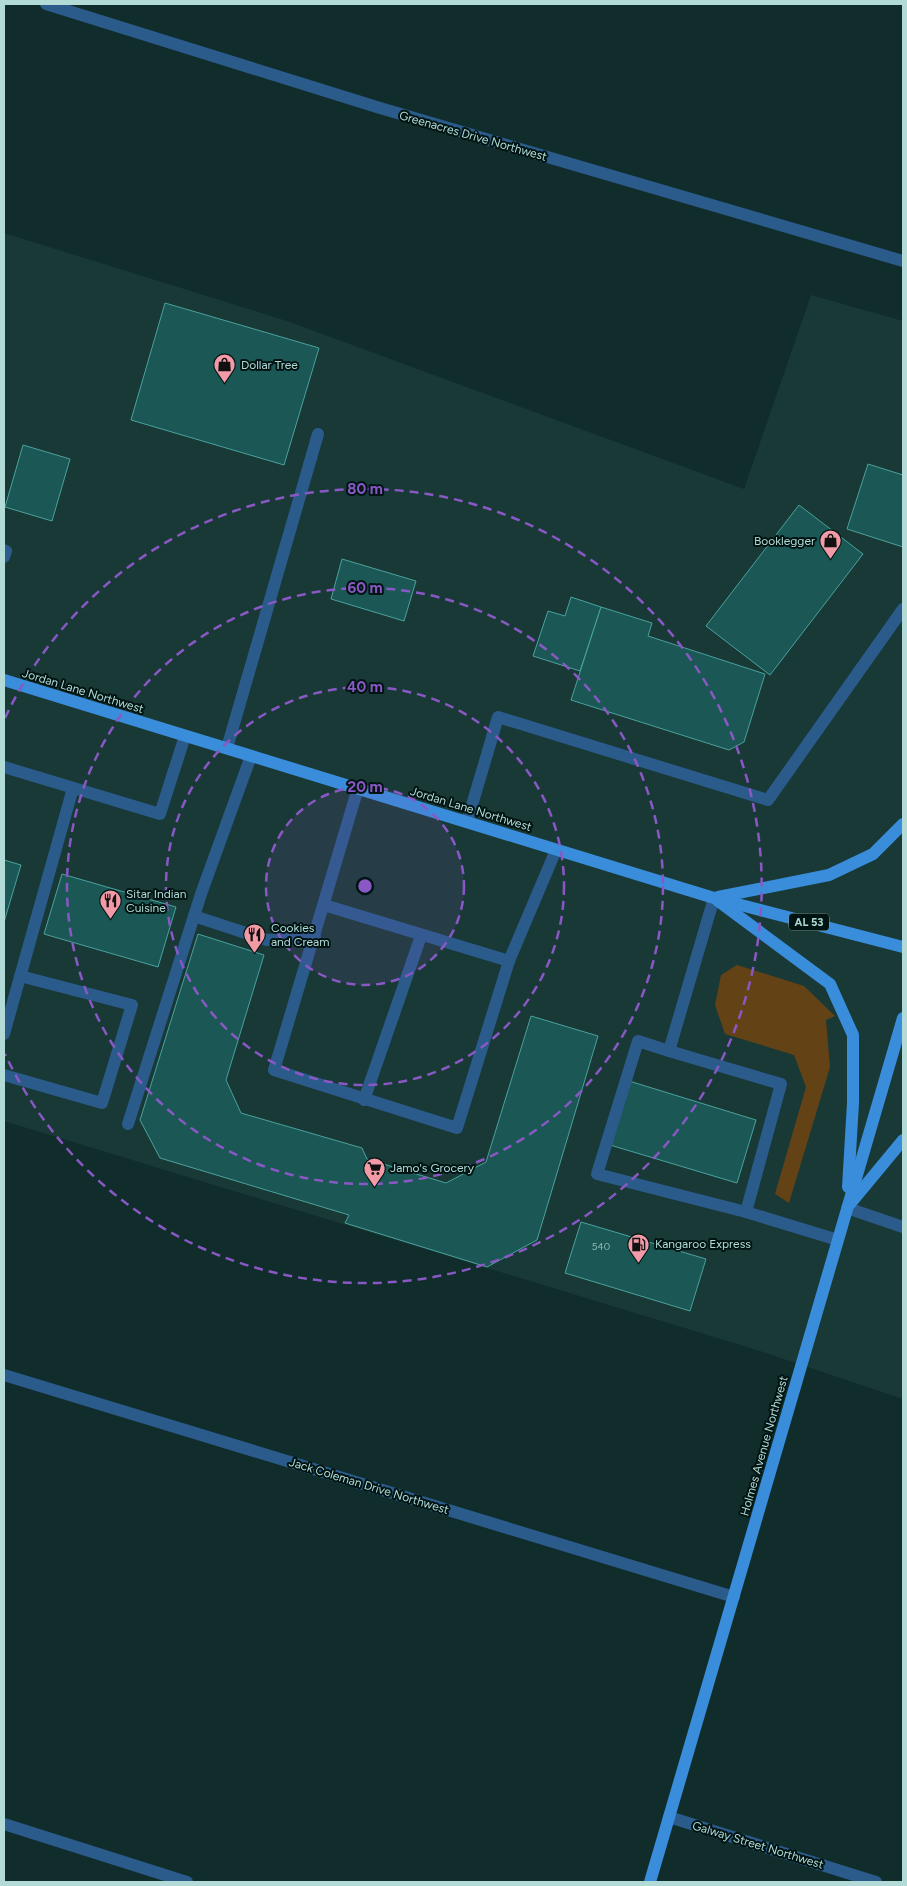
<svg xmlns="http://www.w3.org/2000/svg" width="907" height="1886" font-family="Figtree,sans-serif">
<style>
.built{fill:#193937}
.green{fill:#634216}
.building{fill:#1b5754;stroke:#4aa29d}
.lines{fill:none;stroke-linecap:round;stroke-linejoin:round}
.minor{stroke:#2a5b8b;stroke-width:12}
.major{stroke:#398ddb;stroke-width:12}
.ring{fill:none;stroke:#8958c5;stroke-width:2.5;stroke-dasharray:9 6}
.labels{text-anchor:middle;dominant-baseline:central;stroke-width:4;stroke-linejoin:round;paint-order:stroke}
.number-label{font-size:10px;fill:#8cbab6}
.shield{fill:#001413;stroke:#7d9f9c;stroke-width:1}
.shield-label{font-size:11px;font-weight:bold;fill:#b2dbd7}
.street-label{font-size:12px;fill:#b2dbd7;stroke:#001413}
.poi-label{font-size:12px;fill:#b2dbd7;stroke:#001413;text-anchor:start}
.centre{fill:#8958c5;stroke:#001413;stroke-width:2.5}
.ring-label{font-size:15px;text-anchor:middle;font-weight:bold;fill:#8958c5;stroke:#001413;stroke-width:4;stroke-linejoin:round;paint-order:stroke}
</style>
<rect width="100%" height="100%" fill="#102c2b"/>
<!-- built -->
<polygon class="built" points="4,233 287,321 744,489 811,295 903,321 903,1399 760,1351 4,1121"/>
<!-- green -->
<polygon class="green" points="737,965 804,986 835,1016 826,1020 830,1067 789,1203 775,1194 806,1087 794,1055 725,1034 715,1005 721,975"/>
<!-- building -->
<g class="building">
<polygon points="165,303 319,348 284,465 131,420"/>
<polygon points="23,445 70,459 52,521 5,507"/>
<polygon points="868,464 903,475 903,547 847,529"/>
<polygon points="799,505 863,554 770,675 706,626"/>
<polygon points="342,559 416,581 404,621 331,599"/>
<polygon points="571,597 601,607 580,671 533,656 548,611 565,616"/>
<polygon points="601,607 652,623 648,636 765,674 744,742 729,750 571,700"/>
<polygon points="4,860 21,865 4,922"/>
<polygon points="62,874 176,907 158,967 44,934"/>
<polygon points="198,934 264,955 226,1080 241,1113 362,1148 367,1159 446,1183 486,1162 531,1016 598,1036 537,1240 487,1267 345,1223 349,1215 160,1158 140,1120"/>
<polygon points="629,1081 756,1120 737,1183 610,1145"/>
<polygon points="581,1222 706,1259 690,1311 565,1273"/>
</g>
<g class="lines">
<!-- minor -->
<g class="minor">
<polyline points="46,4 380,108 903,261"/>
<polyline points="4,550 6,551 4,557"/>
<polyline points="227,748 318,434"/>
<polyline points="4,767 160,814 185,736"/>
<polyline points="358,788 274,1070 457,1128 509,961 556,850"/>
<polyline points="467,822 498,717 768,800 903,609"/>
<polyline points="714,898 669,1051 781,1084 746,1212 838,1240"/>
<polyline points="324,905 509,961"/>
<polyline points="194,916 267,940 315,937"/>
<polyline points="4,1034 73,788"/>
<polyline points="669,1051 638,1041 597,1174 746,1212"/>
<polyline points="4,1075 102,1103 132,1005 20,976"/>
<polyline points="364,1100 421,936"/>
<polyline points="128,1124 201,894 251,756"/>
<polyline points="847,1208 903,1227"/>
<polyline points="4,1375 734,1597"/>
<polyline points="669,1817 876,1882"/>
<polyline points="4,1824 187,1882"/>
</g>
<!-- major -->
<g class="major">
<polyline points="4,680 714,898 903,947"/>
<polyline points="718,897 829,875 873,854 903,824"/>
<polyline points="718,901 830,984 853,1035 853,1103 848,1187"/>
<polyline points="850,1204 903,1140"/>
<polyline points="650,1882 903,1018"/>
</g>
</g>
<!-- distance rings -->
<circle cx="365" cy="886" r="99" fill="#8958c5" fill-opacity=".12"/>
<g class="ring">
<circle cx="365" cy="886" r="99"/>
<circle cx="365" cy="886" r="199"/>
<circle cx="365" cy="886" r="298"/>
<path d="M5 718A397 397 0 1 1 5 1054"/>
</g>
<!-- icons -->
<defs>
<symbol id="shop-pin" viewBox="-11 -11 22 30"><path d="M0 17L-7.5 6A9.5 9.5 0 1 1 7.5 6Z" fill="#f39aa7" stroke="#001413"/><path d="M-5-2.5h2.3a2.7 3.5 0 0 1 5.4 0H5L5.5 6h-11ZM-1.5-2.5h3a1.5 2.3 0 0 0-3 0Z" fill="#111"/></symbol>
<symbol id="restaurant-pin" viewBox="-11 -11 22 30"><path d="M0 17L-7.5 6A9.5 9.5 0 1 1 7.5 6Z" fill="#f39aa7" stroke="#001413"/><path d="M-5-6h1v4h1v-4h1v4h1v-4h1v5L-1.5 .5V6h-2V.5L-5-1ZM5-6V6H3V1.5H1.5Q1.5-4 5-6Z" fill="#111"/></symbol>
<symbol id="supermarket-pin" viewBox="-11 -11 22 30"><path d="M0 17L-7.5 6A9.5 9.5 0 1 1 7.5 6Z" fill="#f39aa7" stroke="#001413"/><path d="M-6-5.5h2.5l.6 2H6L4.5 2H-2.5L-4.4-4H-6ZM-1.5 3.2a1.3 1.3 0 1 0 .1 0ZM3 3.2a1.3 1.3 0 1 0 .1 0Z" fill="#111"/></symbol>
<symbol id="fuel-pin" viewBox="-11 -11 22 30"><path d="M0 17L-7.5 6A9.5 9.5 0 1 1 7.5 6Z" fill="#f39aa7" stroke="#001413"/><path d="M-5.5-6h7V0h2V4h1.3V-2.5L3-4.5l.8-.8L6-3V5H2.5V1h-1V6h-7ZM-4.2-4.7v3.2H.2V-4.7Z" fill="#111"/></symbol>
</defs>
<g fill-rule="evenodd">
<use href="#shop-pin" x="212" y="352" width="25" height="34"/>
<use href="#shop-pin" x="818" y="528" width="25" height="34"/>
<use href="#restaurant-pin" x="98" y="888" width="25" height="34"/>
<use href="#restaurant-pin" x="242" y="922" width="25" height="34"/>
<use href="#supermarket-pin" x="362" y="1156" width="25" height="34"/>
<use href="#fuel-pin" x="626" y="1232" width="25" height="34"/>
</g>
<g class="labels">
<!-- number labels -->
<g class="number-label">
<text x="601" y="1246">540</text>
</g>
<!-- shield labels -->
<rect class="shield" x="789" y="913.5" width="40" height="17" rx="4"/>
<g class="shield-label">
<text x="809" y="922">AL 53</text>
</g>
<!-- street labels -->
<g class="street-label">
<text transform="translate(473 136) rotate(16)">Greenacres Drive Northwest</text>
<text transform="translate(83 691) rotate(17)">Jordan Lane Northwest</text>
<text transform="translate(471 809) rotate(17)">Jordan Lane Northwest</text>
<text transform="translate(764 1446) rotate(-74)">Holmes Avenue Northwest</text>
<text transform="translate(369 1486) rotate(17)">Jack Coleman Drive Northwest</text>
<text transform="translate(758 1845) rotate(17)">Galway Street Northwest</text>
</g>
<!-- poi labels -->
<g class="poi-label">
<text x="241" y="365">Dollar Tree</text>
<text x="815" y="541" text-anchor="end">Booklegger</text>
<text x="126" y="894">Sitar Indian<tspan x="126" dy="14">Cuisine</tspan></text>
<text x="271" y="928">Cookies<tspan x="271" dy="14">and Cream</tspan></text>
<text x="390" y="1168">Jamo's Grocery</text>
<text x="655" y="1244">Kangaroo Express</text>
</g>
</g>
<circle cx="365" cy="886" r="8" class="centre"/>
<g class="ring-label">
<text x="365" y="494">80 m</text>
<text x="365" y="593">60 m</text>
<text x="365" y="692">40 m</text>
<text x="365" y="792">20 m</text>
</g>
<!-- border -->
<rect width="907" height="1886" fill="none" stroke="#b2dbd7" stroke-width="10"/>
</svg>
